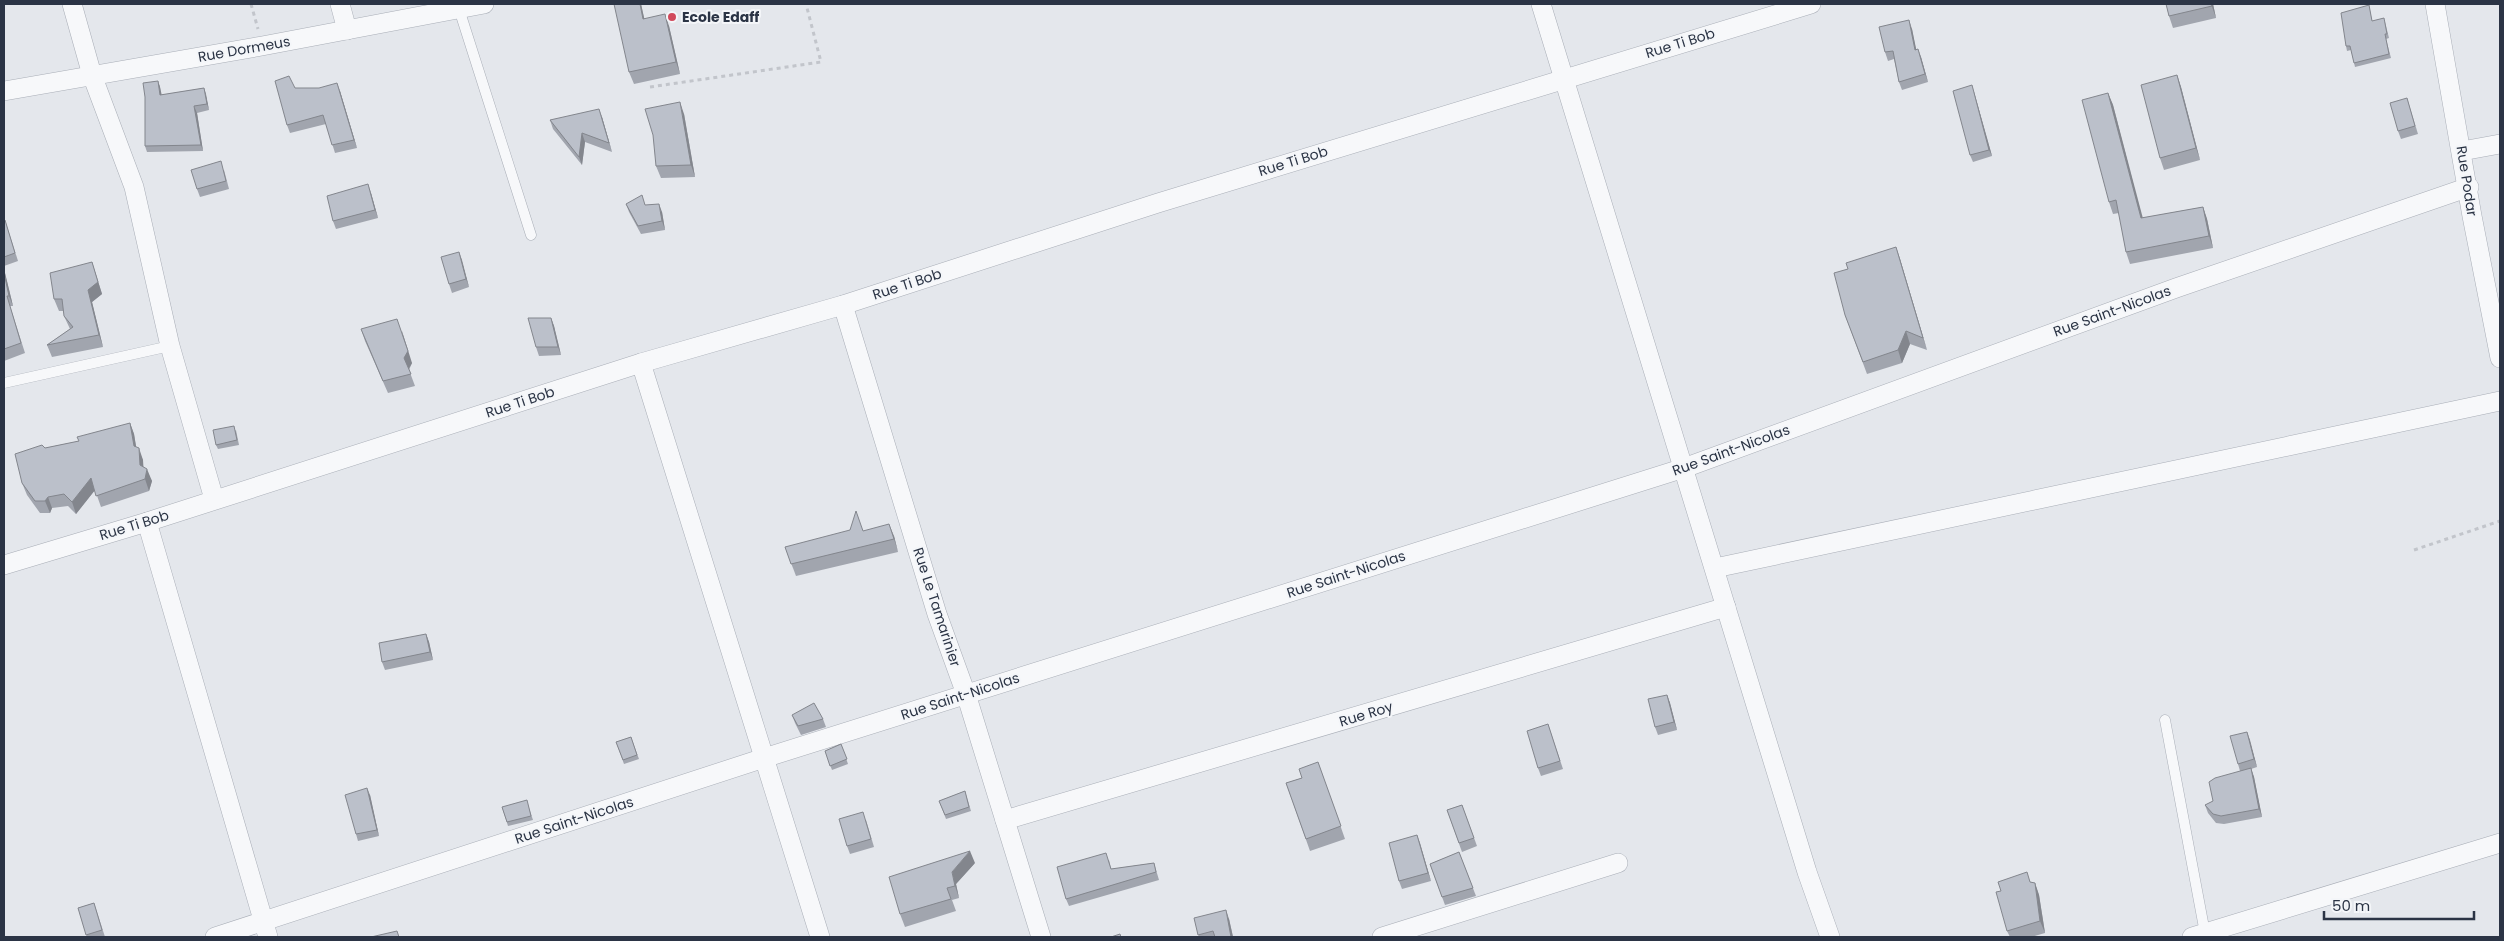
<svg xmlns="http://www.w3.org/2000/svg" width="2504" height="941" font-family="Poppins,sans-serif">
<style>
.lines{fill:none;stroke-linecap:round;stroke-linejoin:round}
.lane-casing{stroke:#a9aeb7;stroke-width:11}
.street-casing{stroke:#a9aeb7;stroke-width:20}
.path{stroke:#c2c5cb;stroke-width:3;stroke-dasharray:4 4;stroke-linecap:butt}
.lane{stroke:#f7f8fa;stroke-width:10}
.street{stroke:#f7f8fa;stroke-width:19}
.wall{fill:#a1a5ae}
.shaded-wall{fill:#83868d}
.building{fill:#bbc0ca;stroke:#83868d}
.poi-dot{fill:#d1495b;stroke:#f4f6f9;stroke-width:2}
.labels{text-anchor:middle;dominant-baseline:central;stroke-width:4;stroke-linejoin:round;paint-order:stroke}
.poi-label{font-size:14px;font-weight:bold;fill:#2b3445;stroke:#f4f6f9;text-anchor:start}
.street-label{font-size:14px;fill:#2b3445;stroke:#f4f6f9}
</style>
<rect width="100%" height="100%" fill="#e4e7ec"/>
<g class="lines">
<defs>
<g id="lane">
<polyline points="459,9 531,235"/>
<polyline points="4,383 170,346"/>
<polyline points="2165,720 2205,933"/>
</g>
<g id="street">
<polyline points="72,4 92,75 134,187 170,346 214,499"/>
<polyline points="340,4 347,30"/>
<polyline points="1541,4 1807,872 1830,937"/>
<polyline points="2435,4 2472,216 2500,358"/>
<polyline points="4,91 262,46 484,4"/>
<polyline points="2462,151 2500,144"/>
<polyline points="843,305 937,614 966,694 1041,937"/>
<polyline points="641,363 820,937"/>
<polyline points="147,522 268,937"/>
<polyline points="4,565 147,522 641,363 843,305 1158,203 1811,4"/>
<polyline points="1715,568 2500,401"/>
<polyline points="1005,820 1726,607"/>
<polyline points="215,937 764,758 1684,468 2176,288 2469,187"/>
<polyline points="1382,937 1618,863"/>
<polyline points="2192,937 2500,843"/>
</g>
</defs>
<!-- lane casing -->
<use href="#lane" class="lane-casing"/>
<!-- street casing -->
<use href="#street" class="street-casing"/>
<!-- path -->
<g class="path">
<polyline points="251,4 258,29"/>
<polyline points="650,87 821,62 806,4"/>
<polyline points="2414,550 2500,521"/>
</g>
<!-- lane -->
<use href="#lane" class="lane"/>
<!-- street -->
<use href="#street" class="street"/>
</g>
<!-- wall -->
<g class="wall">
<polygon points="641,4 644,18 669,26 680,74 634,84 629,72"/>
<polygon points="2166,4 2213,4 2216,18 2173,28 2169,16"/>
<polygon points="2369,5 2372,21 2385,22 2389,38 2386,39 2391,58 2355,67 2351,50 2347,51 2346,46"/>
<polygon points="1912,29 1916,50 1921,57 1928,82 1902,90 1899,82 1894,59 1888,61 1885,52"/>
<polygon points="2177,75 2181,87 2200,160 2164,170 2160,158"/>
<polygon points="158,81 160,87 161,95 204,88 209,110 197,113 203,151 147,152 145,146"/>
<polygon points="295,88 340,91 357,148 335,153 326,124 290,133 287,125"/>
<polygon points="1974,92 1992,156 1973,162 1970,155"/>
<polygon points="2108,93 2113,105 2142,218 2203,207 2207,219 2213,248 2130,264 2126,252 2119,213 2113,214 2109,202"/>
<polygon points="2407,98 2418,134 2401,139 2398,131"/>
<polygon points="684,114 695,177 661,178 656,166"/>
<polygon points="602,117 612,152 585,142 582,165 553,129 550,120"/>
<polygon points="224,170 229,189 200,197 197,189"/>
<polygon points="371,193 378,218 336,229 333,221"/>
<polygon points="626,204 646,205 662,212 665,230 641,234 629,212"/>
<polygon points="5,220 18,261 4,266 4,221"/>
<polygon points="1896,247 1900,259 1927,350 1910,344 1902,363 1867,374 1845,315 1848,269"/>
<polygon points="459,252 469,287 452,293 449,284"/>
<polygon points="92,262 102,294 92,302 103,347 52,357 47,345 70,329 64,316 64,311 59,311 54,299"/>
<polygon points="4,269 13,306 10,306 25,353 4,361"/>
<polygon points="551,318 554,326 561,355 539,356 536,347"/>
<polygon points="361,329 412,363 409,370 415,386 388,393 365,341"/>
<polygon points="130,423 134,434 136,447 143,460 143,467 152,481 149,491 101,507 95,490 76,514 68,506 52,508 50,513 40,513 27,495 22,483 45,448 79,441"/>
<polygon points="236,430 239,445 218,449 216,445"/>
<polygon points="863,531 894,536 898,552 796,576 785,547"/>
<polygon points="426,634 429,642 433,660 385,670 382,662"/>
<polygon points="1667,695 1670,703 1677,730 1658,735 1655,727"/>
<polygon points="792,715 823,719 826,727 801,735 795,723"/>
<polygon points="1548,724 1563,769 1541,776 1538,768"/>
<polygon points="2247,732 2257,767 2251,769 2254,777 2262,817 2224,824 2216,823 2208,813 2205,805 2213,801 2240,771 2238,764"/>
<polygon points="631,737 639,759 624,764 616,742"/>
<polygon points="841,744 848,764 832,770 825,751"/>
<polygon points="1318,762 1345,839 1310,851 1286,783 1302,778"/>
<polygon points="965,791 971,811 946,819 939,801"/>
<polygon points="370,795 379,836 358,841 356,834"/>
<polygon points="528,805 533,820 508,826 502,807"/>
<polygon points="1462,805 1477,846 1462,852 1447,810"/>
<polygon points="866,820 874,847 850,854 847,846"/>
<polygon points="1417,835 1431,881 1402,889 1399,881"/>
<polygon points="1459,852 1476,896 1445,905 1430,864"/>
<polygon points="1109,860 1111,869 1154,863 1159,880 1069,906 1066,899"/>
<polygon points="975,863 956,884 959,898 952,900 956,911 905,927 900,914"/>
<polygon points="2030,882 2035,883 2039,895 2045,933 2031,937 2010,937 2007,931 2001,891"/>
<polygon points="94,903 97,912 105,937 87,937 78,908"/>
<polygon points="1194,918 1229,919 1233,937 1199,937"/>
</g>
<!-- shaded-wall -->
<g class="shaded-wall">
<polygon points="640,4 641,4 647,31 643,19"/>
<polygon points="2211,4 2213,4 2216,18"/>
<polygon points="665,14 669,26 680,74 676,62"/>
<polygon points="1909,20 1912,29 1918,58 1915,50"/>
<polygon points="1918,49 1921,57 1928,82 1925,74"/>
<polygon points="2177,75 2181,87 2200,160 2196,148"/>
<polygon points="158,81 160,87 163,101 160,95"/>
<polygon points="337,83 340,91 357,148 354,140"/>
<polygon points="1972,85 1974,92 1992,156 1989,150"/>
<polygon points="204,88 206,94 209,110 207,104"/>
<polygon points="2108,93 2113,105 2146,230 2141,218"/>
<polygon points="680,102 684,114 695,177 691,165"/>
<polygon points="194,106 197,113 203,151 201,145"/>
<polygon points="599,109 602,117 612,152 609,143"/>
<polygon points="582,133 585,142 582,165 579,157"/>
<polygon points="368,184 371,193 378,218 375,210"/>
<polygon points="659,204 662,212 665,230 662,221"/>
<polygon points="2203,207 2207,219 2213,248 2209,236"/>
<polygon points="1896,247 1900,259 1927,350 1923,338"/>
<polygon points="459,252 462,260 469,287 466,279"/>
<polygon points="92,262 102,294 92,302 103,347 99,335 88,290"/>
<polygon points="4,269 5,273 13,306 9,296 4,273"/>
<polygon points="551,318 554,326 561,355 558,347"/>
<polygon points="402,331 412,363 408,370 404,358"/>
<polygon points="1906,331 1910,344 1902,363 1898,350"/>
<polygon points="130,423 134,434 138,458 134,446"/>
<polygon points="139,448 143,460 144,476 140,465"/>
<polygon points="147,469 152,481 149,491 145,479"/>
<polygon points="91,478 95,490 76,514 72,502"/>
<polygon points="48,497 52,508 50,513 45,501"/>
<polygon points="889,524 894,536 898,552 894,539"/>
<polygon points="426,634 429,642 433,660 430,652"/>
<polygon points="1667,695 1670,703 1677,730 1674,722"/>
<polygon points="2247,732 2250,740 2257,767 2254,759"/>
<polygon points="2251,768 2254,777 2262,817 2259,809"/>
<polygon points="367,788 370,795 379,836 377,830"/>
<polygon points="1417,835 1420,843 1431,881 1428,873"/>
<polygon points="970,851 975,863 956,884 959,898 955,886 952,872"/>
<polygon points="2035,883 2039,895 2045,933 2040,921"/>
<polygon points="1226,910 1229,919 1233,937 1231,937"/>
</g>
<!-- building -->
<g class="building">
<polygon points="614,4 640,4 643,19 665,14 676,62 629,72"/>
<polygon points="2166,4 2211,4 2212,6 2169,16"/>
<polygon points="2369,5 2372,21 2384,18 2387,34 2385,34 2389,54 2354,63 2350,46 2346,46 2341,13"/>
<polygon points="1909,20 1915,50 1918,49 1925,74 1899,82 1893,51 1885,52 1879,27"/>
<polygon points="2177,75 2196,148 2160,158 2141,85"/>
<polygon points="289,76 295,88 319,88 337,83 354,140 332,145 323,115 287,125 275,81"/>
<polygon points="158,81 160,95 204,88 207,104 194,106 201,145 145,146 145,97 143,83"/>
<polygon points="1972,85 1989,150 1970,155 1953,91"/>
<polygon points="2108,93 2141,218 2203,207 2209,236 2126,252 2116,200 2109,202 2082,100"/>
<polygon points="2407,98 2415,126 2398,131 2390,103"/>
<polygon points="680,102 691,165 656,166 653,135 645,109"/>
<polygon points="599,109 609,143 582,133 579,157 550,120"/>
<polygon points="221,161 226,181 197,189 191,170"/>
<polygon points="368,184 375,210 333,221 327,196"/>
<polygon points="642,195 645,205 659,204 662,221 638,226 626,204"/>
<polygon points="5,220 15,253 4,257 4,221"/>
<polygon points="1896,247 1923,338 1906,331 1898,350 1863,362 1845,315 1834,273 1848,269 1846,263"/>
<polygon points="459,252 466,279 449,284 441,257"/>
<polygon points="92,262 98,282 88,290 99,335 47,345 73,327 64,316 62,299 54,299 50,273"/>
<polygon points="4,273 9,296 7,296 21,343 4,349"/>
<polygon points="528,318 551,318 558,347 536,347"/>
<polygon points="397,319 408,351 404,358 411,374 383,381 361,329"/>
<polygon points="130,423 134,446 139,448 140,465 147,469 145,479 96,496 91,478 72,502 64,494 48,497 45,501 35,501 22,483 15,454 42,445 45,448 79,441 77,437"/>
<polygon points="234,426 237,440 216,445 213,430"/>
<polygon points="856,511 863,531 889,524 894,539 791,564 785,547 850,530"/>
<polygon points="426,634 430,652 382,662 379,643"/>
<polygon points="1667,695 1674,722 1655,727 1648,699"/>
<polygon points="814,703 823,719 798,726 792,715"/>
<polygon points="1548,724 1560,761 1538,768 1527,731"/>
<polygon points="2247,732 2254,759 2238,764 2230,736"/>
<polygon points="631,737 637,755 623,760 616,742"/>
<polygon points="841,744 847,759 830,766 825,751"/>
<polygon points="1318,762 1341,826 1306,839 1286,783 1302,778 1299,769"/>
<polygon points="2251,768 2259,809 2221,816 2213,814 2205,805 2213,801 2209,782 2215,778"/>
<polygon points="367,788 377,830 356,834 345,795"/>
<polygon points="965,791 969,807 945,815 939,801"/>
<polygon points="527,800 531,816 507,822 502,807"/>
<polygon points="1462,805 1474,838 1459,843 1447,810"/>
<polygon points="863,812 871,839 847,846 839,819"/>
<polygon points="1417,835 1428,873 1399,881 1389,843"/>
<polygon points="970,851 952,872 955,886 947,888 951,899 900,914 889,877"/>
<polygon points="1459,852 1473,888 1442,897 1430,864"/>
<polygon points="1106,853 1111,869 1154,863 1156,872 1066,899 1057,867"/>
<polygon points="2027,872 2030,882 2035,883 2040,921 2007,931 1996,892 2001,891 1998,882"/>
<polygon points="94,903 102,930 86,935 78,908"/>
<polygon points="1226,910 1231,937 1215,937 1213,931 1198,935 1194,918"/>
<polygon points="397,931 399,937 371,937"/>
<polygon points="1120,934 1121,937 1111,937"/>
</g>
<!-- markers -->
<circle class="poi-dot" cx="672" cy="17" r="5"/>
<g class="labels">
<!-- poi labels -->
<g class="poi-label">
<text x="682" y="17">Ecole Edaff</text>
</g>
<!-- street labels -->
<g class="street-label">
<text transform="translate(1680 43) rotate(-17)">Rue Ti Bob</text>
<text transform="translate(244 49) rotate(-10)">Rue Dormeus</text>
<text transform="translate(1293 161) rotate(-17)">Rue Ti Bob</text>
<text transform="translate(2467 181) rotate(81)">Rue Podar</text>
<text transform="translate(907 284) rotate(-18)">Rue Ti Bob</text>
<text transform="translate(2112 311) rotate(-20)">Rue Saint-Nicolas</text>
<text transform="translate(520 402) rotate(-18)">Rue Ti Bob</text>
<text transform="translate(1731 450) rotate(-20)">Rue Saint-Nicolas</text>
<text transform="translate(134 525) rotate(-17)">Rue Ti Bob</text>
<text transform="translate(1346 574) rotate(-18)">Rue Saint-Nicolas</text>
<text transform="translate(937 607) rotate(72)">Rue Le Tamarinier</text>
<text transform="translate(960 696) rotate(-18)">Rue Saint-Nicolas</text>
<text transform="translate(1366 714) rotate(-17)">Rue Roy</text>
<text transform="translate(574 820) rotate(-18)">Rue Saint-Nicolas</text>
</g>
</g>
<!-- border -->
<rect width="2504" height="941" fill="none" stroke="#2b3445" stroke-width="10"/>
<!-- scale -->
<path d="M2324 911v8h150v-8" fill="none" stroke="#2b3445" stroke-width="2.5"/>
<text x="2332" y="911" font-size="15" fill="#2b3445" stroke="#f4f6f9" stroke-width="4" paint-order="stroke">50 m</text>
</svg>
